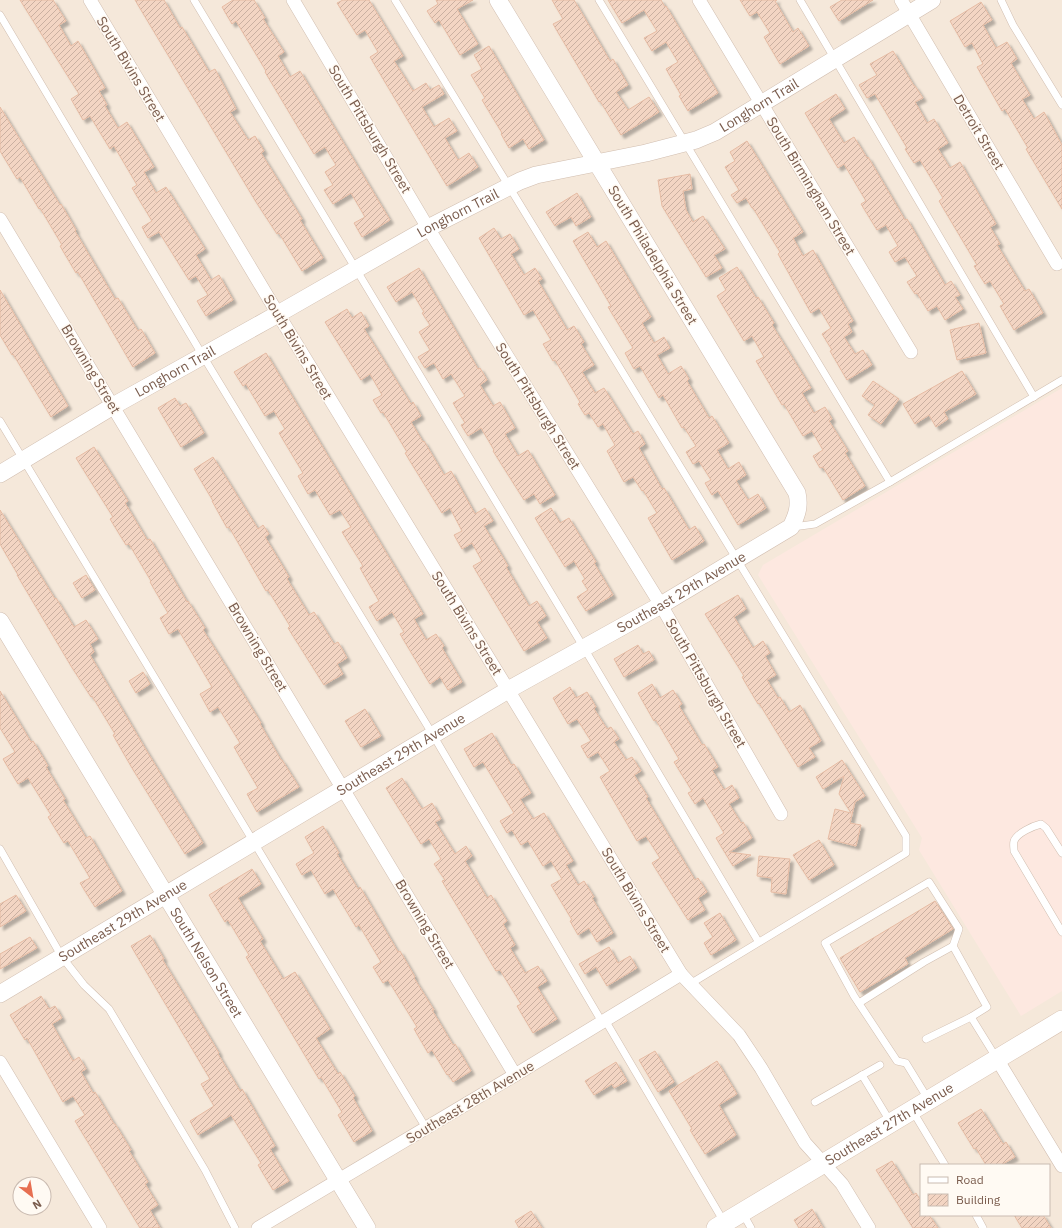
<svg xmlns="http://www.w3.org/2000/svg" width="1062" height="1228" font-family="'IBM Plex Sans',sans-serif">
<style>
.residential{fill:#f5e8da;fill-rule:evenodd}
.commercial{fill:#fde8e0}
.building{fill:url(#building-hatch);stroke:#e6bba3;filter:url(#shadow)}
.lines{fill:none;stroke-linecap:round;stroke-linejoin:round}
.service-casing{stroke:#d1beb0;stroke-width:8}
.minor-casing{stroke:#d1beb0;stroke-width:14}
.tertiary-casing{stroke:#d1beb0;stroke-width:18}
.secondary-casing{stroke:#d6c0b0;stroke-width:20}
.service{stroke:#fff;stroke-width:7}
.minor{stroke:#fff;stroke-width:13}
.tertiary{stroke:#fff;stroke-width:17}
.secondary{stroke:#fff;stroke-width:19}
.labels{text-anchor:middle;dominant-baseline:central;stroke-width:3;stroke-linejoin:round;paint-order:stroke}
.street-label{font-size:14px;fill:#7a5c4d;stroke:#fffaf3}
</style>
<defs>
<pattern id="building-hatch" width="6" height="6" patternUnits="userSpaceOnUse"><rect width="6" height="6" fill="#f3d5c3"/><path d="M-1 1l2-2M0 6l6-6M5 7l2-2" fill="none" stroke="#cab0a1"/></pattern>
<filter id="shadow"><feDropShadow dx="3.5" dy="3.5" stdDeviation="1" flood-color="#0004"/></filter>
</defs>
<rect width="100%" height="100%" fill="#fdf6ec"/>
<!-- residential -->
<path class="residential" d="M0 0H1062V1228H0ZM921 1165H1049V1215H921ZM20 1184H44V1208H20Z"/>
<!-- commercial -->
<polygon class="commercial" points="1062,388 1062,991 1021,1016 919,850 922,838 758,575 763,565"/>
<!-- building -->
<g class="building">
<polygon points="20,0 53,0 66,21 59,25 71,46 78,41 105,88 99,91 107,105 105,106 118,128 127,122 154,167 144,172 156,193 166,187 205,249 196,255 211,280 219,275 233,300 206,316 197,301 208,295 196,276 189,280 159,232 148,238 142,227 152,221 132,188 137,185 114,146 110,149 90,116 83,120 71,99 79,94"/>
<polygon points="135,0 164,0 180,28 182,27 209,72 215,69 236,109 230,112 248,140 255,136 264,151 261,153 302,219 300,220 323,258 302,271 279,233 277,234 256,202"/>
<polygon points="233,0 254,0 265,18 263,19 284,52 278,56 290,77 300,71 390,220 362,237 354,223 365,217 351,193 333,204 324,190 333,185 325,172 336,165 325,147 314,154 265,72 266,71 236,21 232,24 222,7"/>
<polygon points="343,0 369,0 403,56 394,61 413,91 426,83 430,90 439,85 444,94 422,107 434,127 449,118 457,131 445,138 458,160 469,153 478,167 447,186 370,57 378,52 365,30 357,35 337,3"/>
<polygon points="436,0 473,0 457,9 478,44 460,55 439,20 435,23 427,11 438,4"/>
<polygon points="552,0 574,0 610,61 613,59 628,85 616,92 628,110 649,97 659,112 621,135 600,101 599,102 553,24 563,19"/>
<polygon points="608,0 661,0 665,7 666,6 718,93 688,111 679,96 681,95 666,69 678,62 666,42 652,51 644,38 657,31 644,10 622,23"/>
<polygon points="740,0 777,0 775,1 793,32 798,28 809,46 780,64 764,37 770,33 757,12 750,16"/>
<polygon points="842,0 873,0 839,21 830,7"/>
<polygon points="981,2 992,20 983,25 996,48 1007,42 1017,59 1011,63 1030,95 1022,99 1034,119 1044,112 1062,145 1062,209 1026,149 1028,148 1005,109 1002,111 977,67 983,64 972,43 965,47 950,21"/>
<polygon points="489,46 544,140 529,149 523,139 509,148 501,134 502,133 482,100 485,98 471,75 482,69 474,55"/>
<polygon points="893,51 914,86 915,86 923,98 915,102 927,123 934,119 948,143 938,149 950,168 960,162 996,224 990,227 1000,244 997,245 1025,291 1029,289 1043,313 1014,330 1000,306 1004,304 990,281 985,284 974,266 977,265 939,201 943,198 920,160 914,163 905,149 907,148 875,94 867,98 859,85 877,75 870,64"/>
<polygon points="836,94 845,109 829,119 844,143 854,137 867,158 868,157 905,220 907,219 945,285 951,281 960,295 955,297 963,309 945,320 937,306 928,311 917,293 915,294 907,282 917,276 905,257 895,262 889,252 898,246 886,225 877,230 861,204 866,201 844,164 838,168 805,113"/>
<polygon points="0,107 60,205 61,204 76,230 75,231 115,299 118,298 138,331 141,329 155,353 133,367 78,272 76,273 60,246 62,245 40,208 39,209 20,177 17,179 0,151"/>
<polygon points="747,141 803,232 793,238 803,256 813,250 853,321 848,324 852,332 844,337 855,354 863,350 872,365 847,380 830,351 832,350 822,334 831,328 819,308 811,313 778,254 780,252 753,208 752,208 746,198 737,203 731,195 739,190 725,167 735,161 730,152"/>
<polygon points="690,174 692,189 683,191 686,210 693,222 703,216 725,249 714,255 722,268 706,277 662,206 658,180"/>
<polygon points="577,193 591,217 576,226 571,217 555,226 546,212"/>
<polygon points="494,228 501,239 510,234 519,249 511,254 524,275 535,268 542,279 538,281 567,330 574,326 584,342 581,344 594,365 582,372 595,393 604,388 633,434 638,431 645,444 639,448 662,489 664,488 689,530 695,526 704,541 672,560 648,518 657,513 643,490 642,491 633,477 624,482 607,451 615,445 603,424 598,427 589,413 585,415 578,404 580,402 555,360 553,361 543,344 551,340 533,310 524,315 479,238"/>
<polygon points="588,232 597,247 606,241 651,317 642,323 654,343 664,337 670,348 657,355 668,374 681,366 689,379 687,381 709,418 712,416 729,443 717,450 728,469 739,462 746,475 736,481 748,500 758,494 766,508 738,525 718,491 712,495 705,483 711,480 699,461 693,464 686,452 696,446 684,427 682,428 663,395 659,398 640,366 634,369 625,353 633,348 608,307 611,306 573,241"/>
<polygon points="737,267 756,298 758,297 774,323 772,325 811,388 802,393 814,413 825,407 832,419 829,421 848,451 845,453 865,486 843,500 823,467 820,468 813,456 823,450 812,431 803,436 784,404 782,405 756,361 764,357 752,336 744,341 717,296 726,290 719,278"/>
<polygon points="419,268 478,369 480,368 487,380 480,385 493,406 500,402 515,428 505,434 518,456 528,450 555,495 540,504 534,494 524,500 493,451 494,450 481,428 468,436 461,425 465,423 453,403 465,396 451,374 443,379 434,363 425,368 418,357 430,350 419,332 430,325 422,313 424,312 412,292 396,302 387,287"/>
<polygon points="0,290 68,406 51,417 13,354 12,355 0,335"/>
<polygon points="347,309 352,318 361,312 369,326 364,329 411,404 413,402 421,416 411,422 423,442 424,441 444,475 451,471 475,514 485,508 493,521 484,526 508,566 506,567 529,606 537,601 546,616 537,622 547,638 524,651 473,566 482,561 472,543 462,549 454,535 462,531 450,508 442,513 405,453 407,452 383,412 381,413 373,400 382,395 370,374 361,380 325,322"/>
<polygon points="979,323 986,353 957,360 950,330"/>
<polygon points="266,353 423,614 414,619 426,640 436,634 444,646 442,648 462,682 448,690 440,677 430,684 400,634 404,632 392,612 377,621 369,607 379,601 360,568 363,566 342,532 351,527 340,510 330,515 315,490 308,494 298,476 303,473 279,433 285,429 274,411 265,416 246,384 243,386 234,372"/>
<polygon points="962,371 976,394 944,412 948,419 936,427 929,415 915,424 903,404"/>
<polygon points="873,381 899,399 881,424 868,415 875,405 862,396"/>
<polygon points="175,398 180,406 186,403 204,433 181,447 158,408"/>
<polygon points="94,447 128,501 125,503 147,540 150,539 187,602 188,601 205,628 203,630 245,697 261,723 260,724 281,760 282,760 299,787 257,812 247,794 258,788 234,747 240,743 218,707 210,712 200,694 212,687 178,629 169,634 160,618 168,613 150,582 151,581 129,544 126,545 110,519 113,517 76,458"/>
<polygon points="213,457 258,529 263,525 269,534 265,537 289,577 287,579 309,615 314,612 334,644 338,642 347,658 337,664 343,674 324,685 288,628 290,626 268,590 266,591 229,527 227,528 212,501 213,501 194,469"/>
<polygon points="551,508 560,523 569,518 596,562 594,563 613,595 586,611 577,597 588,590 582,581 585,579 574,561 565,567 535,518"/>
<polygon points="0,510 55,599 56,598 74,627 86,620 98,639 90,644 94,652 90,655 146,750 203,843 185,854 132,768 113,735 115,734 92,696 91,697 71,666 17,575 18,575 0,544"/>
<polygon points="86,575 95,590 82,598 73,583"/>
<polygon points="738,595 746,609 734,617 753,648 763,641 770,653 765,656 776,675 767,680 778,698 780,697 789,712 800,705 821,741 809,748 815,757 798,767 759,703 758,704 742,677 744,676 705,614"/>
<polygon points="638,645 643,654 649,651 654,660 624,677 614,659"/>
<polygon points="143,672 150,684 136,693 129,681"/>
<polygon points="652,684 660,698 673,690 682,704 679,706 702,745 704,744 718,767 712,770 724,790 732,785 739,798 729,804 741,823 743,822 752,838 729,852 751,855 733,866 716,838 724,833 703,798 695,804 688,793 692,791 674,762 679,759 656,720 654,721 638,693"/>
<polygon points="570,687 576,698 587,692 596,707 594,709 607,729 611,727 619,739 614,742 626,760 632,757 641,771 634,775 648,797 646,798 695,880 698,878 707,892 698,898 705,910 688,920 652,863 660,858 646,836 637,841 600,777 610,771 598,752 588,758 581,746 591,741 577,719 568,724 553,698"/>
<polygon points="0,691 31,742 33,741 48,766 46,767 65,799 63,800 86,838 90,836 122,891 95,907 80,883 90,878 68,841 64,843 48,817 51,815 28,778 18,784 3,759 15,752 0,728"/>
<polygon points="365,709 381,736 361,747 345,721"/>
<polygon points="492,733 511,765 514,764 531,793 520,799 533,819 544,813 573,861 566,865 578,885 584,881 594,897 592,898 613,933 597,942 589,928 578,935 570,921 572,920 551,885 562,879 551,861 543,866 528,841 521,845 512,830 507,833 500,821 514,813 483,762 474,767 464,749"/>
<polygon points="842,760 865,796 855,802 850,823 861,825 856,846 828,839 835,809 851,813 839,794 844,776 823,789 816,777"/>
<polygon points="402,778 422,809 432,803 441,819 435,822 455,854 466,846 472,856 465,861 487,898 491,895 507,921 503,924 515,945 510,948 525,973 538,966 547,981 537,987 557,1019 533,1033 517,1006 521,1004 500,970 496,971 442,881 445,880 434,864 441,859 429,839 421,844 386,788"/>
<polygon points="323,826 339,853 337,854 358,889 360,887 398,952 400,951 415,977 414,978 434,1010 432,1010 453,1045 455,1044 471,1071 453,1082 448,1074 447,1075 432,1050 428,1053 414,1029 417,1027 388,980 383,983 373,967 381,962 359,925 356,927 333,889 325,894 311,870 302,875 296,864 314,853 305,837"/>
<polygon points="819,840 834,865 809,880 793,855"/>
<polygon points="759,856 790,859 786,894 771,892 772,878 757,876"/>
<polygon points="252,869 261,884 238,898 263,939 260,941 283,979 295,972 330,1029 316,1038 338,1074 340,1072 355,1096 353,1098 372,1131 354,1142 338,1115 342,1112 321,1077 319,1079 246,957 249,955 228,920 225,922 209,895"/>
<polygon points="16,895 26,911 0,927 0,904"/>
<polygon points="935,901 953,929 905,958 908,964 860,992 840,958"/>
<polygon points="720,913 736,940 711,955 704,943 713,937 704,923"/>
<polygon points="150,935 164,959 162,959 219,1053 218,1054 240,1091 242,1089 275,1146 270,1149 289,1181 273,1190 258,1165 261,1163 231,1115 198,1135 190,1121 214,1106 201,1084 210,1079 131,946"/>
<polygon points="30,937 37,948 0,969 0,954"/>
<polygon points="609,947 618,963 630,956 637,968 607,986 596,967 585,974 579,964"/>
<polygon points="41,996 49,1009 55,1006 62,1018 52,1024 73,1061 79,1057 86,1069 81,1072 93,1093 95,1092 114,1124 115,1124 131,1150 129,1151 148,1182 145,1184 158,1205 150,1210 160,1228 140,1228 75,1121 85,1115 73,1096 63,1102 27,1038 25,1040 10,1015"/>
<polygon points="655,1051 674,1082 658,1092 639,1060"/>
<polygon points="717,1061 737,1094 719,1105 736,1135 705,1154 690,1130 692,1129 669,1091"/>
<polygon points="616,1062 627,1081 614,1088 612,1084 594,1095 585,1081"/>
<polygon points="981,1109 1003,1144 1006,1142 1015,1157 1001,1165 986,1165 976,1148 974,1149 958,1123"/>
<polygon points="892,1161 913,1195 916,1193 921,1201 921,1215 929,1215 938,1228 913,1228 876,1170"/>
<polygon points="812,1209 823,1228 799,1228 794,1220"/>
<polygon points="531,1211 542,1228 519,1228 515,1221"/>
<polygon points="1014,1215 1043,1215 1051,1228 1022,1228"/>
</g>
<g class="lines">
<defs>
<g id="service">
<polyline points="194,0 584,648 758,941"/>
<path d="M395 0C566 278 735 558 906 836V853L690 984"/>
<polyline points="599,0 890,482"/>
<polyline points="800,0 1034,397"/>
<polyline points="1001,0 1013,25 1062,105"/>
<polyline points="0,15 203,356 433,735 602,1022"/>
<polyline points="0,421 426,1128"/>
<polyline points="793,527 815,524 890,482 1062,380"/>
<polyline points="0,849 62,957 84,985 109,1009 205,1170 235,1228"/>
<path d="M1062 853 1046 828 1041 824C1033 826 1017 833 1014 841 1013 844 1014 848 1014 851L1062 932"/>
<polyline points="859,1003 924,962 953,946"/>
<polyline points="605,1020 724,1222"/>
<polyline points="926,1039 971,1017"/>
<polyline points="862,1075 891,1123"/>
<polyline points="928,1099 906,1063 897,1061 854,996 825,943 929,882 959,929 953,946 987,1007 971,1017 997,1059"/>
<polyline points="815,1102 880,1065"/>
<polyline points="912,1110 945,1165"/>
<polyline points="742,1212 751,1228"/>
<polyline points="976,1215 983,1228"/>
</g>
<g id="minor">
<polyline points="90,0 278,314 508,690 681,974 739,1035 761,1068 805,1143 842,1184 869,1228"/>
<polyline points="293,0 428,228 661,605 781,814"/>
<polyline points="699,0 911,352"/>
<polyline points="901,0 1057,264"/>
<polyline points="0,219 515,1075"/>
<polyline points="997,1059 1062,1166"/>
<polyline points="0,1062 100,1228"/>
<polyline points="258,1228 515,1075 681,974"/>
</g>
<g id="tertiary">
<path id="s1" d="M0 474 113 406 278 314 428 228 520 181 536 175 646 153 696 140 715 132 932 0"/>
<path id="s2" d="M0 621 367 1228"/>
<path id="s3" d="M0 994 508 690 661 605 791 527C797 515 800 506 797 493L498 0"/>
</g>
<g id="secondary">
<path id="s4" d="M716 1228 1062 1020"/>
</g>
</defs>
<!-- service casing -->
<use href="#service" class="service-casing"/>
<!-- minor casing -->
<use href="#minor" class="minor-casing"/>
<!-- tertiary casing -->
<use href="#tertiary" class="tertiary-casing"/>
<!-- secondary casing -->
<use href="#secondary" class="secondary-casing"/>
<!-- service -->
<use href="#service" class="service"/>
<!-- minor -->
<use href="#minor" class="minor"/>
<!-- tertiary -->
<use href="#tertiary" class="tertiary"/>
<!-- secondary -->
<use href="#secondary" class="secondary"/>
</g>
<g class="labels">
<!-- street labels -->
<g class="street-label">
<text transform="translate(131 69) rotate(59)">South Bivins Street</text>
<text stroke="none"><textPath href="#s1" startOffset="850">Longhorn Trail</textPath></text>
<text transform="translate(370 129) rotate(59)">South Pittsburgh Street</text>
<text transform="translate(979 132) rotate(59)">Detroit Street</text>
<text transform="translate(811 186) rotate(59)">South Birmingham Street</text>
<text stroke="none"><textPath href="#s1" startOffset="527">Longhorn Trail</textPath></text>
<text transform="translate(653 255) rotate(59)">South Philadelphia Street</text>
<text transform="translate(298 347) rotate(59)">South Bivins Street</text>
<text transform="translate(91 369) rotate(59)">Browning Street</text>
<text stroke="none"><textPath href="#s1" startOffset="203">Longhorn Trail</textPath></text>
<text transform="translate(538 406) rotate(58)">South Pittsburgh Street</text>
<text stroke="none"><textPath href="#s3" startOffset="791">Southeast 29th Avenue</textPath></text>
<text transform="translate(467 623) rotate(58)">South Bivins Street</text>
<text transform="translate(258 647) rotate(59)">Browning Street</text>
<text transform="translate(706 683) rotate(60)">South Pittsburgh Street</text>
<text stroke="none"><textPath href="#s3" startOffset="467">Southeast 29th Avenue</textPath></text>
<text transform="translate(636 900) rotate(59)">South Bivins Street</text>
<text stroke="none"><textPath href="#s3" startOffset="143">Southeast 29th Avenue</textPath></text>
<text transform="translate(425 924) rotate(59)">Browning Street</text>
<text stroke="none"><textPath href="#s2" startOffset="399">South Nelson Street</textPath></text>
<text transform="translate(470 1102) rotate(-31)">Southeast 28th Avenue</text>
<text stroke="none"><textPath href="#s4" startOffset="202">Southeast 27th Avenue</textPath></text>
</g>
</g>
<!-- legend -->
<rect x="920" y="1164" width="130" height="52" fill="#fffaf3" stroke="#cabbb1"/>
<rect x="928" y="1177" width="20" height="6" fill="#ffffff" stroke="#cabbb1"/>
<text x="956" y="1184" font-size="12" fill="#7a5c4d">Road</text>
<rect x="928" y="1194" width="20" height="12" fill="url(#building-hatch)" stroke="#cabbb1"/>
<text x="956" y="1204" font-size="12" fill="#7a5c4d">Building</text>
<!-- north arrow -->
<g transform="translate(32 1196) rotate(149)"><circle r="19" fill="#fffaf3" stroke="#cabbb1"/>
<path d="M0-3L7 15L0 10L-7 15Z" fill="#e76f51"/>
<text y="-6" font-size="11" font-weight="bold" text-anchor="middle" fill="#7a5c4d">N</text>
</g>
</svg>
